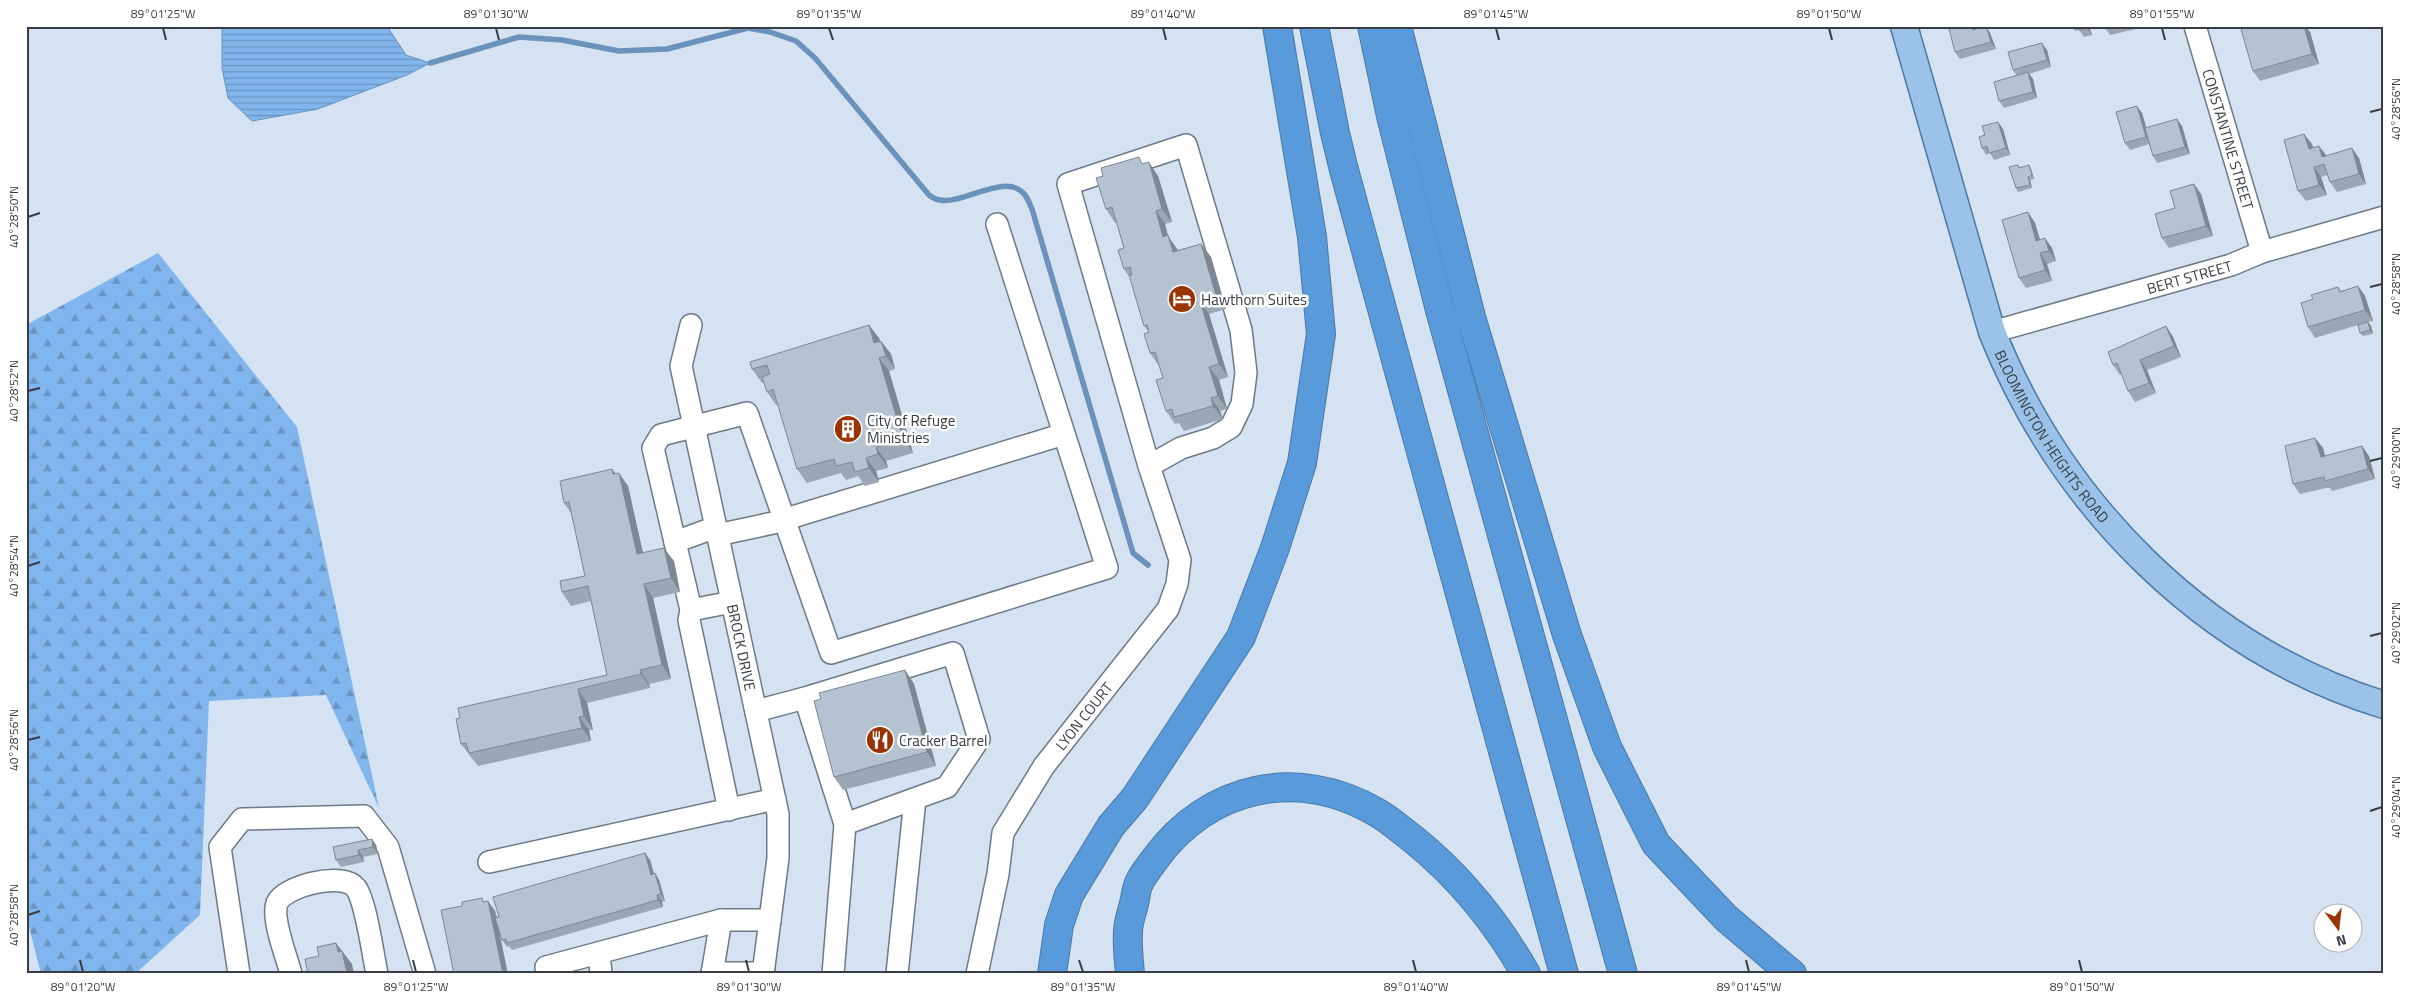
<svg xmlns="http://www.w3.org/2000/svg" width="2410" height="1000" font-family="'Titillium Web',sans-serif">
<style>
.forest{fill:url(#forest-firs)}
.water{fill:url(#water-rules);stroke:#6b92ba}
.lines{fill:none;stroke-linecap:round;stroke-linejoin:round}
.stream{stroke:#6b92ba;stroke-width:5.5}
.minor-casing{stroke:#6d7a87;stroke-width:24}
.major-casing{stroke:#4d79a6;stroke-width:29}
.highway-casing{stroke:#4d79a6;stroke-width:30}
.minor{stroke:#fff;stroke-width:21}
.major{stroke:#9bc2e9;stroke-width:26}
.highway{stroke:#599adb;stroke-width:28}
.wall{fill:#9ba7b4}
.shaded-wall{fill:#7e8892}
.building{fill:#b4c2d1;stroke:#7e8892}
.ticks{fill:none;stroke:#373d43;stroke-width:2}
.labels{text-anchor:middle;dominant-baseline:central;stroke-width:5;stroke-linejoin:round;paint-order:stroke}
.street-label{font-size:15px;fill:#373d43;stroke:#fff}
.poi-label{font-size:15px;fill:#373d43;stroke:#fff;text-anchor:start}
.neatline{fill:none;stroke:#373d43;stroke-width:2}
.ticks-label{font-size:12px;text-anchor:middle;fill:#373d43}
</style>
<defs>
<pattern id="forest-firs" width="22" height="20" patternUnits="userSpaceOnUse" patternTransform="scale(1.25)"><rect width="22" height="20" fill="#80b6ed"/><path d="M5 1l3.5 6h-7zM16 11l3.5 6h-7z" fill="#6a95c2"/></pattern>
<pattern id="water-rules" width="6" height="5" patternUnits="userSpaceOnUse" patternTransform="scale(1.25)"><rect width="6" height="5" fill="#81b6ed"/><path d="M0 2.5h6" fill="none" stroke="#6a95c2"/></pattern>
</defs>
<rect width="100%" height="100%" fill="#d4e2f1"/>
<!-- forest -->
<polygon class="forest" points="158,253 297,427 379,808 326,695 209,701 200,915 135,974 41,974 26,915 26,325"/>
<!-- water -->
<polygon class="water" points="222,26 387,26 406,55 430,63 407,75 318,109 252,121 228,98 222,68"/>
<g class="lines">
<!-- stream -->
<path class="stream" d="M430 63 519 37 562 40 619 51 667 49 748 28 770 32 796 41 815 58 929 195C932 197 936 200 940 200 963 205 1007 171 1025 195 1028 199 1030 205 1032 209L1133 553 1148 565"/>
<defs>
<g id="minor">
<path id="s1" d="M2195 26 2262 252"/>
<path id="s2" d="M691 325 681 366 778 814V858L763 974"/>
<path id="s3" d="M1992 332 2231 265 2262 252 2384 217"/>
<polyline points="717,535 773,523 1064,434"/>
<polyline points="675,542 653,448 661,435 747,413 831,653 1107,568 997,224"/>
<polyline points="691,610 675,542 716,527"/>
<polyline points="756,711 805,698 845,824 947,787 979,739 953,653 805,698"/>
<polyline points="729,810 689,620 691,610 732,602"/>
<polyline points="489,862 775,799"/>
<polyline points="599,953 601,974"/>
<polyline points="712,973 764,973"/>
<polyline points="239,974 220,847 242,819 364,816 388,847 425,974"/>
<path d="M291 974C287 957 271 919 277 903 284 886 343 871 356 888 366 902 373 955 377 974"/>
<polyline points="547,974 546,967 721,920 770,920"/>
<polyline points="712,974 721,920"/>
<polyline points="833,974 845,824"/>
<polyline points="897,974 915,799"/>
<path id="s4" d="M977 974 998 874 1003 833 1044 766 1168 609 1177 584 1180 560 1149 466 1068 184 1186 145 1241 330 1246 373 1242 404 1231 427 1213 438 1181 448 1149 466"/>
</g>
<g id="major">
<path id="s5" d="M1904 26 1992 332C2062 506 2203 649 2384 705"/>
</g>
<g id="highway">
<polyline points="1314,26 1335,133 1344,170 1564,974"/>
<polyline points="1372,26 1391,116 1440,310 1623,974"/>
<polyline points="1397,26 1471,317 1567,635 1607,747 1656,844 1726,918 1792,974"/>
<polyline points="1052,974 1059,925 1069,895 1111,826 1135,798 1241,637 1275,548 1302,463 1321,334 1312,237 1277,26"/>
<path d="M1130 974C1129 960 1127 946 1128 932 1128 921 1133 910 1135 899 1136 893 1137 886 1140 881 1144 873 1150 866 1155 859 1208 786 1297 766 1376 812 1389 819 1401 830 1413 839 1460 877 1496 921 1526 974"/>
</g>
</defs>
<!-- minor casing -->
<use href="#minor" class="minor-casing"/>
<!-- major casing -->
<use href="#major" class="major-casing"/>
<!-- highway casing -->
<use href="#highway" class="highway-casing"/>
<!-- minor -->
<use href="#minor" class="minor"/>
<!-- major -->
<use href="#major" class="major"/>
<!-- highway -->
<use href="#highway" class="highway"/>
</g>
<!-- wall -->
<g class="wall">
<polygon points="1959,26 1973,26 1975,29 1990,33 1996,49 1960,59 1955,52"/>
<polygon points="2072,26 2090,26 2089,26 2092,35 2084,37 2079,30 2075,31"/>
<polygon points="2104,26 2145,26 2145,27 2110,35"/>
<polygon points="2310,32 2319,64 2260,81 2253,71"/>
<polygon points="2047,50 2051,67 2029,74 2033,79 2037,98 2004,108 1999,101 2017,76 2013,70"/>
<polygon points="2142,113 2146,128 2182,126 2190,154 2157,163 2153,156 2149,144 2130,150 2125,143"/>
<polygon points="2003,129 2010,155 1994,160 1990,153 1986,155 1982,148"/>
<polygon points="2312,144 2313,148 2326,156 2359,158 2366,184 2337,192 2330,182 2328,175 2321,177 2327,195 2306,201 2298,191"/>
<polygon points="1144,164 1158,176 1172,222 1165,224 1168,236 1178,250 1201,244 1211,257 1226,309 1209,314 1228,377 1219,380 1227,409 1220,411 1223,419 1184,431 1179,423 1175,424 1166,411 1163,378 1159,366 1150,353 1149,332 1144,326 1130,278 1124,269 1124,248 1117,222 1115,223 1106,209"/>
<polygon points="2018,165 2020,168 2029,165 2031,169 2034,179 2030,180 2032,188 2018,192 2016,188"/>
<polygon points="2201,194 2213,236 2169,248 2162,238 2175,208"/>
<polygon points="2028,212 2035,223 2040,239 2052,248 2056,261 2047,264 2052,281 2026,288 2019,278"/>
<polygon points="2358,286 2365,296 2373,321 2363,323 2371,326 2373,334 2363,336 2360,333 2358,325 2315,338 2308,327 2313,299 2338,287 2341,291"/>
<polygon points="2166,326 2173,337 2181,357 2147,370 2156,393 2135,402 2128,391 2122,375 2120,375 2113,365"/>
<polygon points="879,338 880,341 891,354 895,369 889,371 913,453 886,461 888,468 876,471 879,482 865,486 858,476 846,480 841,473 807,483 797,469 778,405 776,405 767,392 764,382 762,383 752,369 750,362"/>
<polygon points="2315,438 2323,448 2325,456 2369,456 2375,479 2332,491 2330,488 2326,488 2300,494 2293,484"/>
<polygon points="612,469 615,473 628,486 643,553 674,561 680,592 653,598 671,679 649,684 650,688 587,703 593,730 589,730 591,741 478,766 461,744 607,675 591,601 571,606 562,592 585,576 571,513 564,503"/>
<polygon points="905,670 914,684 936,766 843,790 834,777 821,699"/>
<polygon points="372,839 376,845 378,854 363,857 364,862 341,867 336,860"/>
<polygon points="645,853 650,860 654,874 655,873 659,880 665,901 662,902 663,907 512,950 509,946 507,947 502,940 500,932 485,902 495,911 497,917"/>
</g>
<!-- shaded-wall -->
<g class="shaded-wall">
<polygon points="1986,26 1990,33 1996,49 1991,42"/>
<polygon points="2086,26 2089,26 2092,35 2087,28"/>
<polygon points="2304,26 2306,26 2310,32 2319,64 2312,54"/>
<polygon points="2042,43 2047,50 2051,67 2047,60"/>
<polygon points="2028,72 2033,79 2037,98 2033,92"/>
<polygon points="2137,106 2142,113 2151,144 2146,137"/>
<polygon points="2177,119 2182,126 2190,154 2185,147"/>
<polygon points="1998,122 2003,129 2010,155 2006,148"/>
<polygon points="2304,134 2312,144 2316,160 2309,149"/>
<polygon points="2319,146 2327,156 2322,157"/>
<polygon points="2352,148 2359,158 2366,184 2359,174"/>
<polygon points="1149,162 1158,176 1172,222 1162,209"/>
<polygon points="2029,165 2031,169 2034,179 2032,175"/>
<polygon points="2314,167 2321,177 2327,195 2319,185"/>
<polygon points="2028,177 2030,180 2032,188 2030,185"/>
<polygon points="2194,184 2201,194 2213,236 2206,226"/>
<polygon points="1156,211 1165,224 1168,236 1177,249 1182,265 1163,237"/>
<polygon points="2028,212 2035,223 2043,251 2036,241"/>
<polygon points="2045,238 2052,248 2056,261 2049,251"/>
<polygon points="1201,244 1211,257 1226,309 1216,295"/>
<polygon points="2040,253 2047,264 2052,281 2045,270"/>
<polygon points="2358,286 2365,296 2373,321 2365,310"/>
<polygon points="1200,301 1209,314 1228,377 1219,364"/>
<polygon points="2368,322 2371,326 2373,334 2370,330"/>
<polygon points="869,325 879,338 884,356 874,343"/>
<polygon points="2166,326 2173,337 2181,357 2174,346"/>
<polygon points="881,341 891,354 895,369 886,356"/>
<polygon points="879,358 889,371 913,453 903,439"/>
<polygon points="2140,360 2147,370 2156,393 2149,383"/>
<polygon points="1209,367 1219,380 1227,409 1218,396"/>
<polygon points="1211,398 1220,411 1223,419 1213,406"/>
<polygon points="2315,438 2323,448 2328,467 2321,457"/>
<polygon points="2362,446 2369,456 2375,479 2368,469"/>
<polygon points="876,447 886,461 888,468 878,454"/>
<polygon points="866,458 876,471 879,482 869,468"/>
<polygon points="612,469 621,482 619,473 628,486 646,567 637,554"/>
<polygon points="664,548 674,561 680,592 671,578"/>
<polygon points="644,584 653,598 671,679 662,665"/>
<polygon points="640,670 649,684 650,688 641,674"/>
<polygon points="905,670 914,684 936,766 927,752"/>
<polygon points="578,689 587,703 593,730 584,716"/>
<polygon points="579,717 589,730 591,741 582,728"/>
<polygon points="372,839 376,845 378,854 373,847"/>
<polygon points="358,850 363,857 364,862 359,855"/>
<polygon points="645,853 650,860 656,881 651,875"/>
<polygon points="655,873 659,880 665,901 661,894"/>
<polygon points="657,895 662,902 663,907 658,900"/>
<polygon points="488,901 495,911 508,974 503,974"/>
<polygon points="336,943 352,964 354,974 348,974 338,952"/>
</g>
<!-- building -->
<g class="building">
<polygon points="1959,26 1972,26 1973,30 1986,26 1991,42 1955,52 1949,29"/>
<polygon points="2078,26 2086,26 2087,28 2079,30"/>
<polygon points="2104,26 2114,26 2105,29"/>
<polygon points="2240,26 2304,26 2312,54 2253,71"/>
<polygon points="2042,43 2047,60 2013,70 2008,52"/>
<polygon points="2028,72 2033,92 1999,101 1994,82"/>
<polygon points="2137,106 2146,137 2125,143 2116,112"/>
<polygon points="2177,119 2185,147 2153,156 2145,128"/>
<polygon points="1998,122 2006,148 1989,153 1987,146 1982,148 1979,137 1985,135 1982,126"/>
<polygon points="2304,134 2309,149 2319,146 2322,157 2352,148 2359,174 2330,182 2324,164 2314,167 2319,185 2298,191 2284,140"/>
<polygon points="1139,157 1142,164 1149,162 1162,209 1156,211 1163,237 1168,235 1173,252 1201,244 1216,295 1200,301 1219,364 1209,367 1218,396 1211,398 1213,406 1174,417 1172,409 1166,411 1156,380 1163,378 1155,352 1150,353 1144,334 1149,332 1147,325 1144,326 1129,275 1132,275 1130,267 1124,269 1118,250 1124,248 1112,207 1106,209 1096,178 1103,176 1101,168"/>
<polygon points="2018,165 2019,168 2029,165 2032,175 2028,177 2030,185 2016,188 2009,167"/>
<polygon points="2194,184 2206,226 2162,238 2155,214 2175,208 2170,191"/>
<polygon points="2028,212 2036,241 2045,238 2049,251 2040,253 2045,270 2019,278 2002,220"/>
<polygon points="2358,286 2365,310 2308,327 2301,303 2313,299 2311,295 2338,287 2340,292"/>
<polygon points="2368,322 2370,330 2360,333 2358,325"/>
<polygon points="869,325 874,343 881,341 886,356 879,358 903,439 876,447 878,454 866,458 869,468 855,472 852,462 836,466 834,459 797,469 773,389 767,392 762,377 770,374 767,365 752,369 750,362"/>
<polygon points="2166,326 2174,346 2140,360 2149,383 2128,391 2117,363 2113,365 2108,352"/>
<polygon points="2315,438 2321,457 2362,446 2368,469 2325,481 2324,477 2319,478 2293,484 2285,446"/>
<polygon points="612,469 613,474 619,473 637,554 664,548 671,578 644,584 662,665 640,670 641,674 578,689 584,716 579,717 582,728 469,753 466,743 461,744 456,719 460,718 458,708 607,675 588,586 562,592 560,581 585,576 569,502 564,503 560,481"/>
<polygon points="905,670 927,752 834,777 814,701 821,699 819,693"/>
<polygon points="372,839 373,847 358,850 359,855 336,860 333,847"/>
<polygon points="645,853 651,875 655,873 661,894 657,895 658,900 507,943 506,939 502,940 495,918 499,917 493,897"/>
<polygon points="482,898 483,902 488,901 503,974 454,974 441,910 462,906 462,902"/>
<polygon points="336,943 338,952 342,951 347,973 352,971 352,974 308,974 305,959 319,956 317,947"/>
</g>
<!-- ticks -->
<path class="ticks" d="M163 28 166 40M496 28 499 40M829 28 833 40M1163 28 1166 40M1496 28 1499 40M1829 28 1832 40M2162 28 2165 40M2370 112 2382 109M28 217 40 213M2370 287 2382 284M28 391 40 388M2370 461 2382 458M28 566 40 562M2370 636 2382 633M28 740 40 737M2370 811 2382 807M28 915 40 911M80 960 83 972M413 960 416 972M746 960 749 972M1079 960 1083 972M1413 960 1416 972M1746 960 1749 972M2079 960 2082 972"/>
<!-- icons -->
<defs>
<symbol id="hotel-disc" viewBox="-11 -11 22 22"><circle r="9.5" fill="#993404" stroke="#fff"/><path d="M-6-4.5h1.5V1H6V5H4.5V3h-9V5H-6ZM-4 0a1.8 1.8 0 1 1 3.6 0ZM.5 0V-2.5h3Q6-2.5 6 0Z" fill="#fff"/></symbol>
<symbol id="building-disc" viewBox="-11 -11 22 22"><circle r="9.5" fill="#993404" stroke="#fff"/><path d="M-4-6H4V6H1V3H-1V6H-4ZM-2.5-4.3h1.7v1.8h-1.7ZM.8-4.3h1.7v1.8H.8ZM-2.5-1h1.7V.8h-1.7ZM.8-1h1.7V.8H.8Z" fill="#fff"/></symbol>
<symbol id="restaurant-disc" viewBox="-11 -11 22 22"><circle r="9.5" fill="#993404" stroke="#fff"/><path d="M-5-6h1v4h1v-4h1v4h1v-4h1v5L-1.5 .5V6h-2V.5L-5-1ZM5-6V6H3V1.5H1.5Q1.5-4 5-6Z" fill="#fff"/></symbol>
</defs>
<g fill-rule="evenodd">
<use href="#hotel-disc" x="1166" y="283" width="32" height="32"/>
<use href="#building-disc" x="832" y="413" width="32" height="32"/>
<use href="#restaurant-disc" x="864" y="724" width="32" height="32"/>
</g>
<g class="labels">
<!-- street labels -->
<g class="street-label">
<text stroke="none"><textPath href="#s1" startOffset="118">CONSTANTINE STREET</textPath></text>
<text stroke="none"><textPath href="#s3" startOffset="205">BERT STREET</textPath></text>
<text stroke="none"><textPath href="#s5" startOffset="439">BLOOMINGTON HEIGHTS ROAD</textPath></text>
<text stroke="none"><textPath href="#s2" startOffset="330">BROCK DRIVE</textPath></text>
<text stroke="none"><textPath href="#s4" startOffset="286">LYON COURT</textPath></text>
</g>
<!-- poi labels -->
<g class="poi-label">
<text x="1201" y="299">Hawthorn Suites</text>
<text x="867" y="420">City of Refuge<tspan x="867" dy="17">Ministries</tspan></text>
<text x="899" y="740">Cracker Barrel</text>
</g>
</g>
<!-- border -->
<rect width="2410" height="1000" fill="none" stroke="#ffffff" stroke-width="55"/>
<!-- north arrow -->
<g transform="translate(2338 928) rotate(165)"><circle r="24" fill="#ffffff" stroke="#afb1b4"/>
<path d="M0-4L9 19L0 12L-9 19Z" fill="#993404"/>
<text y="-8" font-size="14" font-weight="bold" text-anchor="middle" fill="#373d43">N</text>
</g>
<rect x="28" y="28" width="2354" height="944" class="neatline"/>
<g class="ticks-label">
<text x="163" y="18">89°01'25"W</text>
<text x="496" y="18">89°01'30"W</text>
<text x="829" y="18">89°01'35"W</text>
<text x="1163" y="18">89°01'40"W</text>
<text x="1496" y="18">89°01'45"W</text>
<text x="1829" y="18">89°01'50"W</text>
<text x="2162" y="18">89°01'55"W</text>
<text transform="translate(2396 109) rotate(-90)" y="4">40°28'56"N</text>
<text transform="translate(14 217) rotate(-90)" y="4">40°28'50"N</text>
<text transform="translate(2396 284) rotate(-90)" y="4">40°28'58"N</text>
<text transform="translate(14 391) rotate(-90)" y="4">40°28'52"N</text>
<text transform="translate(2396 458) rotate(-90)" y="4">40°29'00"N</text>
<text transform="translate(14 566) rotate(-90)" y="4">40°28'54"N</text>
<text transform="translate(2396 633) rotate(-90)" y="4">40°29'02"N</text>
<text transform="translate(14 740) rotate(-90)" y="4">40°28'56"N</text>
<text transform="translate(2396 807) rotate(-90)" y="4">40°29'04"N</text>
<text transform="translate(14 915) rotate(-90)" y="4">40°28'58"N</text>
<text x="83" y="991">89°01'20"W</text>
<text x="416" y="991">89°01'25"W</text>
<text x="749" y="991">89°01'30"W</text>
<text x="1083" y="991">89°01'35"W</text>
<text x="1416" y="991">89°01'40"W</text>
<text x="1749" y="991">89°01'45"W</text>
<text x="2082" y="991">89°01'50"W</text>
</g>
</svg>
